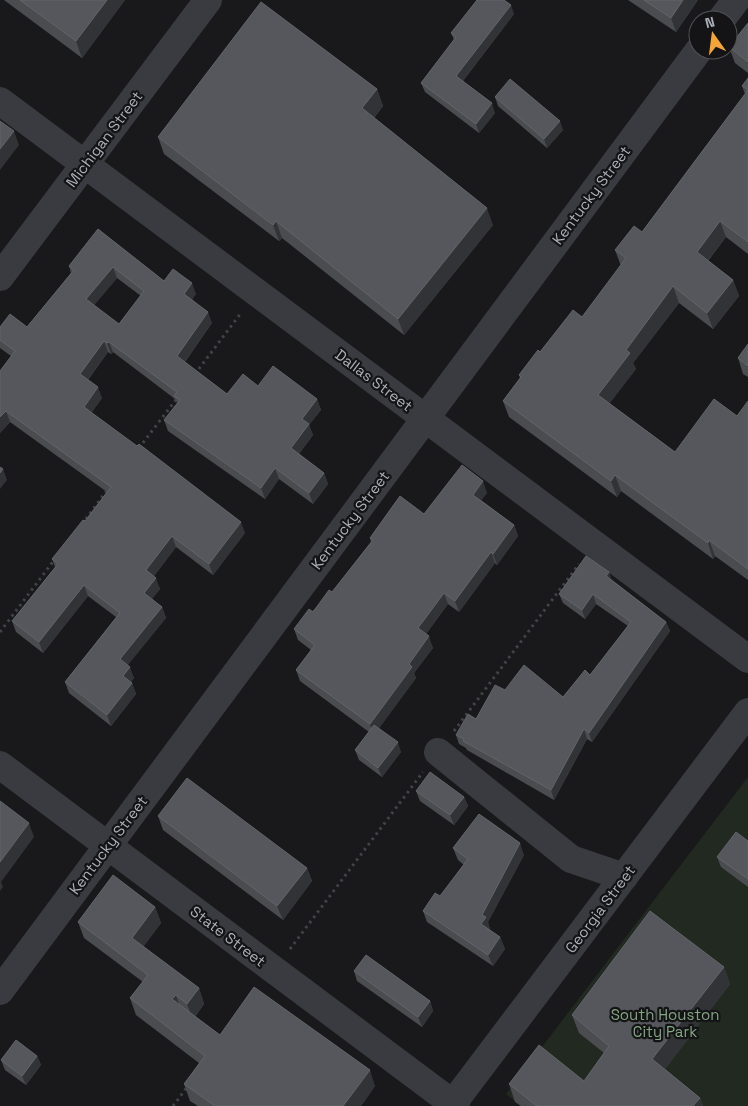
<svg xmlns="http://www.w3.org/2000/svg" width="748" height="1106" font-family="'Space Grotesk',sans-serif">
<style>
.green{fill:#212921}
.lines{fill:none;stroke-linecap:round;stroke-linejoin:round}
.path{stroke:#404347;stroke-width:3;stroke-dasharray:2.5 4;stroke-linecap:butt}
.minor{stroke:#3a3b40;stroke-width:28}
.wall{fill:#4a4c50;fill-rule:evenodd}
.shaded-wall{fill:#323336}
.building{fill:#55575c;stroke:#62656a;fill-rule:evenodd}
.labels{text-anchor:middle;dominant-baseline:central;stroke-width:4.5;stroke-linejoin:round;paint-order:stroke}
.street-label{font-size:15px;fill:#abb1bb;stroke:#141416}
.park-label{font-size:15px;fill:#83a682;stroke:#141416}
</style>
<rect width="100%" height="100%" fill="#19191b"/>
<!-- green -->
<polygon class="green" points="748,777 748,1106 521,1106 506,1094"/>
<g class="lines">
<!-- path -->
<g class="path">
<polyline points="195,374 241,313"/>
<polyline points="139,448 178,397"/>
<polyline points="82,524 108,489"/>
<polyline points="0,632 55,559"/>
<polyline points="454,731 579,564"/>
<polyline points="290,949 423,772"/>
<polyline points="173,1106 188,1086"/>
</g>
<!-- minor -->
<g class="minor">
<polyline points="721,20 736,0"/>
<polyline points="0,101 748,659"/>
<polyline points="0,277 208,0"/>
<polyline points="438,752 571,859 624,877"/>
<polyline points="0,765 456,1106"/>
<polyline points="0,991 699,50"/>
<polyline points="451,1106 748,712"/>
</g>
</g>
<!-- wall -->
<g class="wall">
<polygon points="4,0 125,0 82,58"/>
<polygon points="628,0 698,0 676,32"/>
<polygon points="514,14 463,81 495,113 479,133 425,92 421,83 454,40 451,33"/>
<polygon points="748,23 748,73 735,63 729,47"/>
<polygon points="748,78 748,254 726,237 708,261 733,280 739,296 713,329 679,303 633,363 636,369 609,403 675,452 737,416 748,401 748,580 715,556 713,559 621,491 617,497 509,417 503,401 520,378 519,375 540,352 582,317 621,266 615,250 642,232 745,94 742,86"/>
<polygon points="377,89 383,106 374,118 493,225 404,335 282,238 279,241 164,154 158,137"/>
<polygon points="495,97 563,130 547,148 498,106"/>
<path d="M98 229 164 281 196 294 192 299 212 323 185 362 227 394 258 386 317 399 321 410 309 425 313 435 299 454 324 473 328 484 313 504 279 479 265 499 168 431 164 420 177 403 175 399 113 352 111 354 108 352 88 380 102 398 91 413 245 533 213 575 176 547 154 576 160 589 152 599 162 607 166 618 127 665 134 678 131 682 132 683 136 694 111 726 69 693 65 682 116 617 88 596 43 653 16 632 12 621 55 567 52 559 85 521 107 492 10 422 0 433 11 356 0 348V327H27L71 273 69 266ZM117 278 141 296 119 324 94 305Z"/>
<polygon points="748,344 748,377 743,374 738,358"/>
<polygon points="487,493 481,500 514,525 518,536 497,565 495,563 459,612 448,604 426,634 433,648 414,673 416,678 379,728 401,752 382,777 359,760 355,750 369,732 300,681 296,670 311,650 298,640 294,629 332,592 371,542 370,538 424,514"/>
<polygon points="609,572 611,579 666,622 670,631 592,742 587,739 554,800 467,750 466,748 459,744 456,735 476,719 505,690 563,697 590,675 628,626 596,604 585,619 563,603 559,594"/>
<polygon points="416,791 464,797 468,806 454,825 420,801"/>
<polygon points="158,816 307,868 312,881 283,920 163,830"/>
<polygon points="748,841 748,887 721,867 717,857"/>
<polygon points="453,848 524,855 488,922 490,929 490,930 500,937 505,949 493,966 427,922 423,911 440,896 464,865 458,860"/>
<polygon points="155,907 161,923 143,947 199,988 204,1004 195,1017 220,1035 375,1086 361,1106 198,1106 190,1101 184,1084 199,1063 136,1015 130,998 143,982 84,938 78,922"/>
<polygon points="724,967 730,984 665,1069 700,1098 703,1106 521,1106 515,1102 509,1084 584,1081 604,1053 579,1033 572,1015"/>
<polygon points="354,971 430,1001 433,1011 422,1027 357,981"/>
<polygon points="37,1056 41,1065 26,1085 5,1070 1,1060"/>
</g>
<!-- shaded-wall -->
<g class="shaded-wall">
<polygon points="107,0 125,0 82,58 76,41"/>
<polygon points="683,0 698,0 676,32 671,18"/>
<polygon points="511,5 514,14 459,86 456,76"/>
<polygon points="377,89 383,106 368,125 362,108"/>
<polygon points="492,103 495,113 479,133 476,124"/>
<polygon points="560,121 563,130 547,148 544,139"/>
<polygon points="14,131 19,145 0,170 0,149"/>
<polygon points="487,208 493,225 404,335 398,319"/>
<polygon points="276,221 282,238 279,241 273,225"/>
<polygon points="720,221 726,237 702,268 697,252"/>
<polygon points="113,267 117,278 90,310 86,299"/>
<polygon points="733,280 739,296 713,329 707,313"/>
<polygon points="192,283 196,294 188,305 184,294"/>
<polygon points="673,286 679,303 633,363 636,369 604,411 598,395 626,350"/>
<polygon points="208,312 212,323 181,367 177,356"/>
<polygon points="104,341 108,352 84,385 80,374"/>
<polygon points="109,342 113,352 111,354 107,343"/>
<polygon points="98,387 102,398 88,418 84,407"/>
<polygon points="317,399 321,410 309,425 313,435 295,459 291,448 302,419"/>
<polygon points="6,411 10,422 0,433 0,417"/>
<polygon points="275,468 279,479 265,499 261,488"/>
<polygon points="3,469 7,480 0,489 0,473"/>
<polygon points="324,473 328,484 313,504 309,493"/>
<polygon points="615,475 621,491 617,497 611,481"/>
<polygon points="483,481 487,493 477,506 473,495"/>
<polygon points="241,522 245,533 213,575 209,564"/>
<polygon points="514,525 518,536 497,565 493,554"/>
<polygon points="172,536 176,547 150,581 146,570"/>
<polygon points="709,540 715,556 713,559 708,543"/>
<polygon points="491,552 495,563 459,612 455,601"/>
<polygon points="609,572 612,582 606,576"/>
<polygon points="156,578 160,589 148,604 144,593"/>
<polygon points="84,585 88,596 43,653 39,642"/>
<polygon points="444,593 448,604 422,639 418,628"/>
<polygon points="593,594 596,604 585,619 582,610"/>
<polygon points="162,607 166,618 124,670 120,659"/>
<polygon points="666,622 670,631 592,742 589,733"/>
<polygon points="429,636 433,648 414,673 416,678 374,735 370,724 409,664"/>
<polygon points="130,667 134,678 127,687 123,676"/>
<polygon points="132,683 136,694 111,726 107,715"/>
<polygon points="584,729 587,739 554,800 551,790"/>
<polygon points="398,742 401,752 382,777 378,768"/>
<polygon points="464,797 468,806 454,825 450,815"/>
<polygon points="29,823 34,837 1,882 3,887 0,891 0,862"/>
<polygon points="520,843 524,855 488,922 490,929 485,936 481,924 482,915"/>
<polygon points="307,868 312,881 283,920 277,906"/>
<polygon points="155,907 161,923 138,954 132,938"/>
<polygon points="500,937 505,949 493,966 488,955"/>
<polygon points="724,967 730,984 659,1077 652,1059"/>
<polygon points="199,988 204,1004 193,1020 187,1004"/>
<polygon points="176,995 181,1011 172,999"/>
<polygon points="430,1001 433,1011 422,1027 418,1017"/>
<polygon points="37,1056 41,1065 26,1085 22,1076"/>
<polygon points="370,1070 375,1086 361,1106 343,1106"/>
<polygon points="700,1098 703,1106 693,1106"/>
</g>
<!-- building -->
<g class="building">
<polygon points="20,0 107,0 76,41"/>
<polygon points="477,0 504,0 511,5 456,76 492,103 476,124 421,83 456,37 451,33"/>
<polygon points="644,0 683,0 671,18"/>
<polygon points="261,2 377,89 362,108 487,208 398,319 276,221 273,225 158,137"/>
<polygon points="748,23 748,62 729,47"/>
<polygon points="748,78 748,242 720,221 697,252 733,280 707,313 673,286 626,350 630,353 598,395 675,452 714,399 737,416 748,401 748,569 709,540 708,543 615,475 611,481 503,401 521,377 519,375 538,350 540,352 573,310 582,317 626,258 615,250 634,226 642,232 748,90 742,86"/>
<polygon points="510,79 560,121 544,139 495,97"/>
<polygon points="0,121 14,131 0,149"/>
<path d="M98 229 164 281 173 269 192 283 184 294 208 312 177 356 227 394 243 374 258 386 273 366 317 399 302 419 309 424 291 448 324 473 309 493 275 468 261 488 164 420 180 400 174 396 177 392 109 342 107 343 104 341 80 374 98 387 84 407 137 446 139 444 241 522 209 564 172 536 146 570 156 578 144 593 162 607 120 659 130 667 123 676 132 683 107 715 65 682 120 613 84 585 39 642 12 621 58 564 52 559 83 520 85 521 111 487 6 411 0 417V371L15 351 0 340V327L10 314 27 327 74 270 69 266ZM113 267 144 291 119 324 86 299Z"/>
<polygon points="748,344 748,366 738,358"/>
<polygon points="462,465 483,481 473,495 514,525 493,554 491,552 455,601 444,593 418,628 429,636 409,664 412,667 370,724 296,670 315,645 294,629 309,609 313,612 329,590 332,592 373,540 370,538 400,496 424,514"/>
<polygon points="0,467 3,469 0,473"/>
<polygon points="586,556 609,572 606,576 666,622 589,733 584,729 551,790 463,741 464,739 456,735 468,714 476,719 495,685 505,690 524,665 563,697 585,670 590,675 631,622 593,594 582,610 559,594"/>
<polygon points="374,725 398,742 378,768 355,750"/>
<polygon points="430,772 464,797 450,815 416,791"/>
<polygon points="187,778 307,868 277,906 158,816"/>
<polygon points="0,801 29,823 0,862"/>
<polygon points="479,814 520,843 482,915 486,917 481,924 500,937 488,955 423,911 435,893 440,896 468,859 453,848"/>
<polygon points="736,832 748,841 748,879 717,857"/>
<polygon points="113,875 155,907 132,938 199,988 187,1004 176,995 172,999 220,1035 254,987 370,1070 343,1106 215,1106 184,1084 205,1056 130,998 148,975 78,922"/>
<polygon points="650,911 724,967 652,1059 700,1098 693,1106 537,1106 509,1084 539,1045 584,1081 609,1046 572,1015"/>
<polygon points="366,955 430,1001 418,1017 354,971"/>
<polygon points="16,1040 37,1056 22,1076 1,1060"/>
</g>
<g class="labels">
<!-- street labels -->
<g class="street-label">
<text transform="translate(104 139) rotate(-53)">Michigan Street</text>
<text transform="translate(591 195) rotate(-53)">Kentucky Street</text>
<text transform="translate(374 380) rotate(37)">Dallas Street</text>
<text transform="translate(350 520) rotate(-53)">Kentucky Street</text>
<text transform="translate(108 845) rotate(-53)">Kentucky Street</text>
<text transform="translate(600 909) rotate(-53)">Georgia Street</text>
<text transform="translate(228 936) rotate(37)">State Street</text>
</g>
<!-- park labels -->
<g class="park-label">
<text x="665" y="1014">South Houston<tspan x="665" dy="17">City Park</tspan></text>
</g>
</g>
<!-- north arrow -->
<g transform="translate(713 35) rotate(346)"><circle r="24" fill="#141416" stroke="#505358"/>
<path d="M0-4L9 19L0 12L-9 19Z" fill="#f5a537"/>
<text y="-8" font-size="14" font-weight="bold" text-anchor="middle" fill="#abb1bb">N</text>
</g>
</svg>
